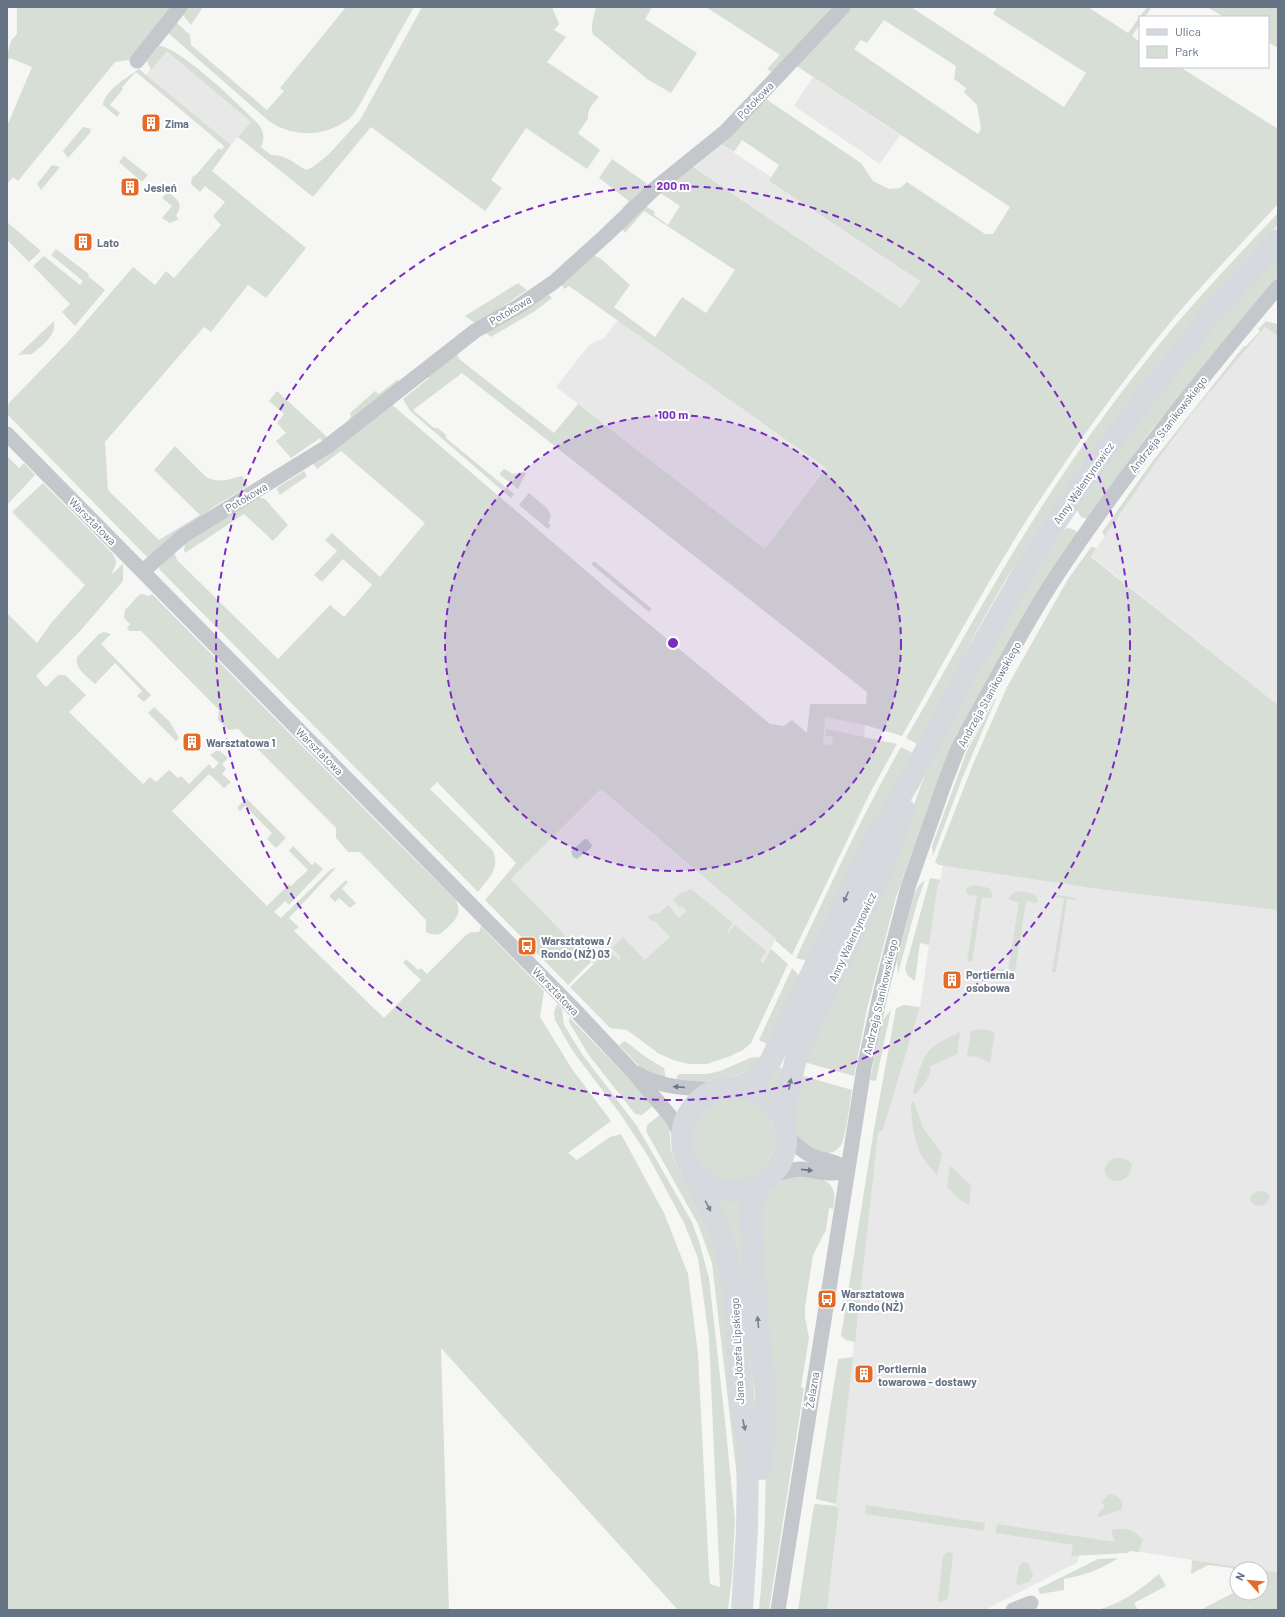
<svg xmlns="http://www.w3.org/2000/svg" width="1285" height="1617" font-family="Barlow,sans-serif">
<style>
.built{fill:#e7e8e7}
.green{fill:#d7ded5;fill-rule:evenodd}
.water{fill:#bfc7cd}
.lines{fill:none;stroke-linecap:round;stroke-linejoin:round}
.minor{stroke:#c4c7cb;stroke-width:15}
.primary{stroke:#d6dadf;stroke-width:22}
.oneway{fill:#778292}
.oneway2{fill:#6b7788}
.ring{fill:none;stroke:#7b2cbf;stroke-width:2;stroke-dasharray:7 5}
.labels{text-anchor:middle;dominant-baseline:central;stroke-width:4;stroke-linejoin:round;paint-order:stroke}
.street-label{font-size:11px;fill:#667385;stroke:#fff}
.poi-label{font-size:11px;font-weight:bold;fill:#667385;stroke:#fff;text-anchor:start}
.centre{fill:#7b2cbf;stroke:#fff;stroke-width:2}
.ring-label{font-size:12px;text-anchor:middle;font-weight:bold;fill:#7b2cbf;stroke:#fff;stroke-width:4;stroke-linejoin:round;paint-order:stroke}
</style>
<rect width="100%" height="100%" fill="#f6f7f4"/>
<!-- built -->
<g class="built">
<polygon points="167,50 251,122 231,145 146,75"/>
<polygon points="813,77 900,135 880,164 794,106"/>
<polygon points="721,144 771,177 769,181 920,281 901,308 694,167"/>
<polygon points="618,320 826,468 765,549 556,387 589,345 604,338"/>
<polygon points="1265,327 1275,335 1278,332 1278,705 1091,556 1156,462 1193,412"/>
<polygon points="810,704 866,704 863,764 816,762"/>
<polygon points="601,789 776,939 771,949 776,983 656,1029 511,879"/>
<polygon points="944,862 1278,910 1278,1573 1081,1543 1078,1562 985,1610 827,1610 839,1509 835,1508 878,1133 883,1130 920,1007 938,882 940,881"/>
</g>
<!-- green -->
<g class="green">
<polygon points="17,7 173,7 129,60 115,62 18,181 13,177 7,184 7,126 32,67 10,58 7,63 7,55 11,41 17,34"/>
<polygon points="186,7 203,7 191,25 183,15"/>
<path d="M346 7H414C399 33 385 59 371 84 366 93 357 112 350 118 326 137 295 138 270 122L167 32 174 23H177L190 35 191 45 267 110 284 91 280 88Z"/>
<path d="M422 7H552L559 24 554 30 566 37 547 62 599 97C593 104 587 109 588 119L578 133 600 150 587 169 526 128 491 180 502 188 485 211 371 127 313 197 238 137 251 122 167 51 151 70 147 61 159 46C180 47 243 108 259 125 264 132 265 139 261 147L271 155C285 154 294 163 306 170L313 167 329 154 360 120Z"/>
<path d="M599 7H652L645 19 697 53 671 93 647 79 593 34C590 26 594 16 596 8Z"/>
<polygon points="706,7 831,7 832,12 775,74 767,69 780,55"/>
<path d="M849 7H911L1064 107 1086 73 993 14 997 7H1088L1128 33 1147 7H1152L1145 17H1140V24L1132 36 1140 42V67H1180L1278 129V204C1243 242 1207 279 1174 318 1132 369 1093 421 1056 476 999 558 952 648 902 736L865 725 825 717 823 744 832 745 833 737 826 736V729L897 744 869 795 792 955 776 941V939L601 789 511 879 591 962 568 985 485 900 516 863 437 782 430 789 493 851C500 870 489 877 478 892L159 569 160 566 174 551 177 560 278 659 330 605 344 617 372 585 343 559 322 582 314 575 337 551 325 540 332 533 380 577 425 523 341 451 317 469 312 462 390 403 632 610 770 724 784 726 792 720 807 733 810 704H866L867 692 462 373 413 410 434 428H438L446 435V438L514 494 511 498 410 411 403 399 429 378 426 374 457 353 459 359 554 433 578 404 765 549 826 468 569 286 564 289 561 284 593 255 600 258 630 285 614 307 655 337 682 297 706 313 735 270 644 211 625 233 622 229 644 205 655 212 654 215 668 225 680 206 662 194 658 193 692 166 901 308 920 281 769 181 779 165 742 140 734 152 721 144 766 99 861 163 873 181 889 189 900 188 907 182 985 234H993L1010 207 795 65ZM884 20 956 66 954 79 966 88 964 92 977 105 981 129 978 134 854 49 861 40 867 43Z"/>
<polygon points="1207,7 1278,7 1278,48 1268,42 1268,17 1224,17"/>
<path d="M139 69 231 145 212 171 306 248 266 298 248 285 211 332 204 327 105 442 108 490 159 540 200 515 154 470 175 446 206 477C220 484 229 479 242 476L248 486 215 506 147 557 7 414V407L10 402 69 341 133 267 155 285 166 271 174 278 221 225 213 216 225 202 205 186 200 192 191 184 192 178 194 175 195 176 219 148 222 150 224 146 136 72 122 87 123 89 110 105 120 113 117 117 103 105C104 91 129 76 139 69Z"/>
<polygon points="83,127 91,129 90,133 68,158 63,151"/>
<polygon points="124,156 148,175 142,182 119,162"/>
<polygon points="612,159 646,183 646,186 626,206 621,209 629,201 599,178"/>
<polygon points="52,165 60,167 41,190 37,184"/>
<path d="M166 190C176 199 185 202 176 216L179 219 170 223 162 218 172 206 162 198 166 194 164 192Z"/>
<path d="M1278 213V225C1201 305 1133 391 1070 483 1048 515 1025 548 1005 581 974 634 946 689 917 744L906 738C952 659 996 577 1046 500 1084 441 1126 384 1171 330 1205 290 1242 251 1278 213Z"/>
<polygon points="7,222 41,251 29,262 7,240"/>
<polygon points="56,249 89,274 88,276 105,290 75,326 62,312 70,304 33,266 44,256 80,285 83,281 51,255"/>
<polygon points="1278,255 1278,277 1150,432 1087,519 1081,517 1077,510 1127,434 1206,336"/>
<polygon points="518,283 527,290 476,324 465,316"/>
<polygon points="549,295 552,298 535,311 491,337 484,331"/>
<path d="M54 321C57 336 41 346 31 355L28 354 18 355Z"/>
<polygon points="1266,321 1277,324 1278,332 1276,335 1265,327 1193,412 1156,462 1105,536 1102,532 1152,462 1244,346 1246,346 1260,331 1258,329"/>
<polygon points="397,380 399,381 351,421 349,419 351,417 350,413 375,391 379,394"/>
<polygon points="277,391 327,437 341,426 343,428 324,443 320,438 291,458 276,441 286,433 277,423 284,414 269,401"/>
<polygon points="7,456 19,468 24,463 35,475 7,505"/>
<polygon points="504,469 513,474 522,472 526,473 518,489 499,474"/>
<polygon points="304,471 307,476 280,495 277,490 278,487"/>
<path d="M43 483 111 552C119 562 116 564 111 575L123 564V581L81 630 36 676 46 687 58 675H65L86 695 69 712 143 784 150 777 156 782 169 770 178 778 181 776 189 784 209 764 213 769 219 763 210 755 216 751H220L228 758 222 764 226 769 222 774 231 782 224 788 209 774 172 811 267 906 289 884 291 886 308 870 289 851 293 846 312 865 315 862 323 869 289 905 285 901 274 912 281 918 331 869 336 868 289 918 299 927 294 931 384 1018 421 980 403 963 406 959 418 970 421 968 427 974 466 935 471 932H479L481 926 544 991 540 1017 572 1069 611 1121 568 1153 577 1160 610 1137 621 1134 664 1213 688 1274 698 1354 709 1573 710 1584 720 1587 709 1338 698 1258 684 1223 648 1156 621 1115 572 1050 555 1020 554 1012 557 1004 562 1009 564 1025 582 1054 637 1126 692 1222 699 1241 709 1278 725 1421 735 1521 732 1577 728 1610H678L441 1348 449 1610H7V613L37 643 52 622 85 585 12 512Z"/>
<polygon points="529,493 547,508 551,516 548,523 551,525 548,529 519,505"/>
<polygon points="257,497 265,499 288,525 273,541 244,514 185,553 184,550 185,543"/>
<polygon points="1068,528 1075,530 1077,533 942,770 896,897 867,1009 854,1076 804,1062 889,875 921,785 933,756 1019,596 1065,529"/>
<polygon points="1091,547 1096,548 1091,557 1278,705 1278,910 1106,890 939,865 935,862 973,764 1007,687 1068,579"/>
<polygon points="594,561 652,609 649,612 591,564"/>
<path d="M142 594 149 596 152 594 392 837 456 900C458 906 460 911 457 916 456 919 453 922 451 924 442 933 439 938 426 932V920L360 852H348L336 838V828L238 729 228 730 218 720 219 710 141 631H129L127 628 130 624 124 618 125 610 139 595Z"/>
<path d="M104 632 111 634 101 644 151 695 144 702 137 696 142 691 115 663 95 684C88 677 72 667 78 656L99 634Z"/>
<polygon points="995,699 996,699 962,779 933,856 932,846 967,751"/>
<polygon points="154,707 170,722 179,738 176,741 148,713"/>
<path d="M901 747 911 752 913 755 807 961 796 958C830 887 862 815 901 747Z"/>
<polygon points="246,798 286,838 276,848 267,839 272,833 245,806 240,811 237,808"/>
<polygon points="930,878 941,880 938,883 929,945 920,943 915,981 908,976 905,969"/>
<polygon points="346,880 348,882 342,889 356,903 350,908 339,898 335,902 329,896"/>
<polygon points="925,880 917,903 898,974 897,961 914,894 919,885"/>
<polygon points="974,885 989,888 993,895 991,898 982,897 972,962 967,961 977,896 968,895 966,891 967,888"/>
<polygon points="691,889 733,923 727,931 728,933 735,925 766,951 760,961 763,964 771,949 788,964 751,1043 743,1050 728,1057 707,1064 689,1064 673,1060 658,1053 627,1030 610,1028 570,987 602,956 603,957 609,951 619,960 621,957 612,948 623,937 645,960 670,937 654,920 652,922 647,916 659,913 668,905 679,918 687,911 682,906 680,908 673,900 681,893"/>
<path d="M1019 891C1027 893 1036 892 1038 900L1036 903 1026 901 1014 978 996 975 999 969 1008 970 1019 903 1008 899 1013 893Z"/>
<polygon points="1058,895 1075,898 1077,900 1067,899 1056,972 1052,972 1064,899 1055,897"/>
<polygon points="792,968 800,977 769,1045 759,1040"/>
<polygon points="904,1005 920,1007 883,1130 878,1133 855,1342 846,1340 841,1336 874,1129 896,1008"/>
<polygon points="891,1010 876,1081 870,1080 881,1024 885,1017"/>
<polygon points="569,1017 654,1105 642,1115 635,1114 588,1054 569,1022"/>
<polygon points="983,1029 995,1032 990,1063 978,1057 967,1056 971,1031"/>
<path d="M960 1032 957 1054 931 1066C930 1068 931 1071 930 1073 928 1079 920 1089 916 1094H913C915 1083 921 1061 928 1052 935 1043 950 1037 960 1032Z"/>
<polygon points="625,1041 647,1058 664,1068 666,1081 641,1068 619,1045"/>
<path d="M757 1057 762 1058C758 1062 753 1067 748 1070 727 1080 699 1083 676 1083L677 1076 679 1074H707L720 1071 750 1058Z"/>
<polygon points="777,1066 785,1069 778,1094 765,1085"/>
<path d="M800 1075 852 1090C850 1101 846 1138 841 1145 827 1166 794 1143 794 1124 793 1109 798 1091 800 1075Z"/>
<circle cx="733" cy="1139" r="42"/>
<path d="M912 1102H914L924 1130 942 1153 937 1175C919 1156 916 1147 912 1121 912 1115 910 1108 912 1102Z"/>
<polygon points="662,1113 669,1126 671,1150 676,1165 709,1223 719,1254 742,1438 739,1513 736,1469 712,1263 698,1224 646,1131 647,1125"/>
<path d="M1115 1158C1123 1158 1129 1158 1132 1166 1129 1179 1121 1184 1109 1179L1104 1170 1109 1161Z"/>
<polygon points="950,1166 971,1185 969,1205 960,1200 947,1187"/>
<path d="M796 1175C809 1177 831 1176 834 1193 835 1197 834 1204 833 1209L829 1208 826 1230 813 1255 805 1307V1317L809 1338 801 1387 804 1388 769 1610H759C772 1479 763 1347 759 1216 769 1192 770 1183 796 1175Z"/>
<path d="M1261 1191 1266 1192 1270 1196C1268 1206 1255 1211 1250 1199 1251 1193 1255 1192 1261 1191Z"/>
<polygon points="717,1200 743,1201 757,1441"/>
<polygon points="853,1357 836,1504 816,1499 816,1497 838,1359"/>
<path d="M1109 1494C1118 1495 1126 1502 1121 1510L1099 1517 1097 1515 1105 1506 1101 1502Z"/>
<polygon points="816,1504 836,1506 836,1508 839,1508 827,1610 798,1610 814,1505"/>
<polygon points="866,1505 985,1523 984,1531 865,1514"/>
<path d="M997 1524 1115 1542 1111 1530C1126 1528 1132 1528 1143 1540L1138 1552 1130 1551 1128 1553 1071 1556 1073 1545 996 1533Z"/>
<polygon points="947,1552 952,1553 953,1556 948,1597 946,1600 939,1602 938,1600 943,1556"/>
<path d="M1118 1558C1101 1570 1084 1575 1064 1579V1590L1040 1594 1038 1589 1098 1559Z"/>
<polygon points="1192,1560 1254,1569 1237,1569 1237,1578 1232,1568 1208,1565 1191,1574"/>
<polygon points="1023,1562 1028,1563 1033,1575 1030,1581 1020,1585 1016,1583 1019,1567"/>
<polygon points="1261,1570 1278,1573 1278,1610 1200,1610 1237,1591 1237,1593 1261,1593"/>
<path d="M1159 1574 1166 1586 1134 1603 1138 1610H1098C1122 1603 1140 1590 1159 1574Z"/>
</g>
<!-- water -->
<polygon class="water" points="585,839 587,839 592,845 591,848 577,859 573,857 571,851"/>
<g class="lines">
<!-- minor -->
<g class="minor">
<polyline points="137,61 180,7"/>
<polyline points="7,434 572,1007 632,1071 672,1118 681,1136"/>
<polyline points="143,571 183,536 328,446 475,331 519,306 554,282 605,236 653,190 726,131 843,7"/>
<path d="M636 1073C661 1088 689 1089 718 1089"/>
<path d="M786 1135C793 1142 800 1150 810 1155 823 1161 836 1160 847 1170"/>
<path d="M770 1177C780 1173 790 1169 800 1169 816 1170 832 1177 847 1170"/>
<path d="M778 1610 864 1068 881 991 908 887 946 779 957 751 968 730C997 678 1024 625 1057 575 1124 474 1200 380 1278 287"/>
<polyline points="1013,1610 1031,1603"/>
</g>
<!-- primary -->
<g class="primary">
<circle cx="734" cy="1139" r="52"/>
<path d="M735 1087C751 1083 763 1075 771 1060L871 846 909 782 970 666 1029 563 1090 471 1147 394 1210 315 1278 240"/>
<polyline points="784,1123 789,1086 797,1055 882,871 904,809"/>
<polyline points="692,1171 716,1222 723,1239 730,1268 735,1299 739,1396 748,1441 748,1458 747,1530 742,1610"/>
<polyline points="762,1183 752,1205 751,1220 758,1326 766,1393 762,1469"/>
</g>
</g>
<!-- one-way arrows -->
<defs><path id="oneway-solid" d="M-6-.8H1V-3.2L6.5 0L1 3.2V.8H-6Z"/></defs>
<g class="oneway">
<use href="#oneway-solid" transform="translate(846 897) rotate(114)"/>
<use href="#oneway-solid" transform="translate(790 1084) rotate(-79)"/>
<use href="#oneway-solid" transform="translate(708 1206) rotate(62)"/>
<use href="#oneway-solid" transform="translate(758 1322) rotate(-95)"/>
<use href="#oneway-solid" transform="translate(744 1425) rotate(78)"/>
</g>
<g class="oneway2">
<use href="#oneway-solid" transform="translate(679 1087) rotate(-175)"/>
<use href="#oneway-solid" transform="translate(807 1170) rotate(6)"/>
</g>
<!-- distance rings -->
<circle cx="673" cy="643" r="228" fill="#7b2cbf" fill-opacity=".12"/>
<g class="ring">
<circle cx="673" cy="643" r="228"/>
<circle cx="673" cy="643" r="457"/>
</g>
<!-- icons -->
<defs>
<symbol id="building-square" viewBox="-11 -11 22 22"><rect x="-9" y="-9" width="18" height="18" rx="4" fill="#e36a27" stroke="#fff"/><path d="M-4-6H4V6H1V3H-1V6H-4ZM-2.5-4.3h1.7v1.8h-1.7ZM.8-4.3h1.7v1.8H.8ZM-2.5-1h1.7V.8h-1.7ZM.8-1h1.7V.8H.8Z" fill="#fff"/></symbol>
<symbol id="bus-square" viewBox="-11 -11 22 22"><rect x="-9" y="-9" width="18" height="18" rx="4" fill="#e36a27" stroke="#fff"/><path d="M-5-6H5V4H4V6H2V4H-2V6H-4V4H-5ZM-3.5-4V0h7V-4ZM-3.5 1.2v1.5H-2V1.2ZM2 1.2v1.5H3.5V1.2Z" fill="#fff"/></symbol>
</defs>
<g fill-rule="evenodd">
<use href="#building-square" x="140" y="112" width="22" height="22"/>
<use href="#building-square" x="119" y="176" width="22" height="22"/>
<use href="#building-square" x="72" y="231" width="22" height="22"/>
<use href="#building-square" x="181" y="731" width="22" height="22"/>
<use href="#bus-square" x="516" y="935" width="22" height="22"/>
<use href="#building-square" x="941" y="969" width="22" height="22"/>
<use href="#bus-square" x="816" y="1288" width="22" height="22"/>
<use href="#building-square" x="853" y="1363" width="22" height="22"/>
</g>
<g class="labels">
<!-- street labels -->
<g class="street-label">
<text transform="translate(755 100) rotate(-46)">Potokowa</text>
<text transform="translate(510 310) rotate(-31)">Potokowa</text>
<text transform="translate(1168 424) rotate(-52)">Andrzeja Stanikowskiego</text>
<text transform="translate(1083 483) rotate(-55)">Anny Walentynowicz</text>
<text transform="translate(246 497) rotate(-31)">Potokowa</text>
<text transform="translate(93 521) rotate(45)">Warsztatowa</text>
<text transform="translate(989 694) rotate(-61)">Andrzeja Stanikowskiego</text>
<text transform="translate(320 751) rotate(45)">Warsztatowa</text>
<text transform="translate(852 937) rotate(-65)">Anny Walentynowicz</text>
<text transform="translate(556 991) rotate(46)">Warsztatowa</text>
<text transform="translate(880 997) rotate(-77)">Andrzeja Stanikowskiego</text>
<text transform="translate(737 1351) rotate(-93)">Jana Józefa Lipskiego</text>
<text transform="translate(812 1390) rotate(-81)">Żelazna</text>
</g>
<!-- poi labels -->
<g class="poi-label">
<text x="165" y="123">Zima</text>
<text x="144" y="187">Jesień</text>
<text x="97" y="242">Lato</text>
<text x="206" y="742">Warsztatowa 1</text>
<text x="541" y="940">Warsztatowa /<tspan x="541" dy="13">Rondo (NŻ) 03</tspan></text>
<text x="966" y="974">Portiernia<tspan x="966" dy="13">osobowa</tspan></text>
<text x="841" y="1293">Warsztatowa<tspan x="841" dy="13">/ Rondo (NŻ)</tspan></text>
<text x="878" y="1368">Portiernia<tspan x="878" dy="13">towarowa - dostawy</tspan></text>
</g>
</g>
<circle cx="673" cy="643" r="6" class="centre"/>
<g class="ring-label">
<text x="673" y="190">200 m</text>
<text x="673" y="419">100 m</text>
</g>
<!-- border -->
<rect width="1285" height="1617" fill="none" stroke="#667385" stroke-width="16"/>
<!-- legend -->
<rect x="1139" y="16" width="130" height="52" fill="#ffffff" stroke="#c2c7ce"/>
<rect x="1147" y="29" width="20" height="6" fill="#d6dadf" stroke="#c2c7ce"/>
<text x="1175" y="36" font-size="12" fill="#667385">Ulica</text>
<rect x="1147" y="46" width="20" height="12" fill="#d7ded5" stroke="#c2c7ce"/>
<text x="1175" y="56" font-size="12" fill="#667385">Park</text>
<!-- north arrow -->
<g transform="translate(1249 1581) rotate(297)"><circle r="19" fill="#ffffff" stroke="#c2c7ce"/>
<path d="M0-3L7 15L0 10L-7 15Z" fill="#e36a27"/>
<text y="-6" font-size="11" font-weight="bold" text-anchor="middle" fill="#667385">N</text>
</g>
</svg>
